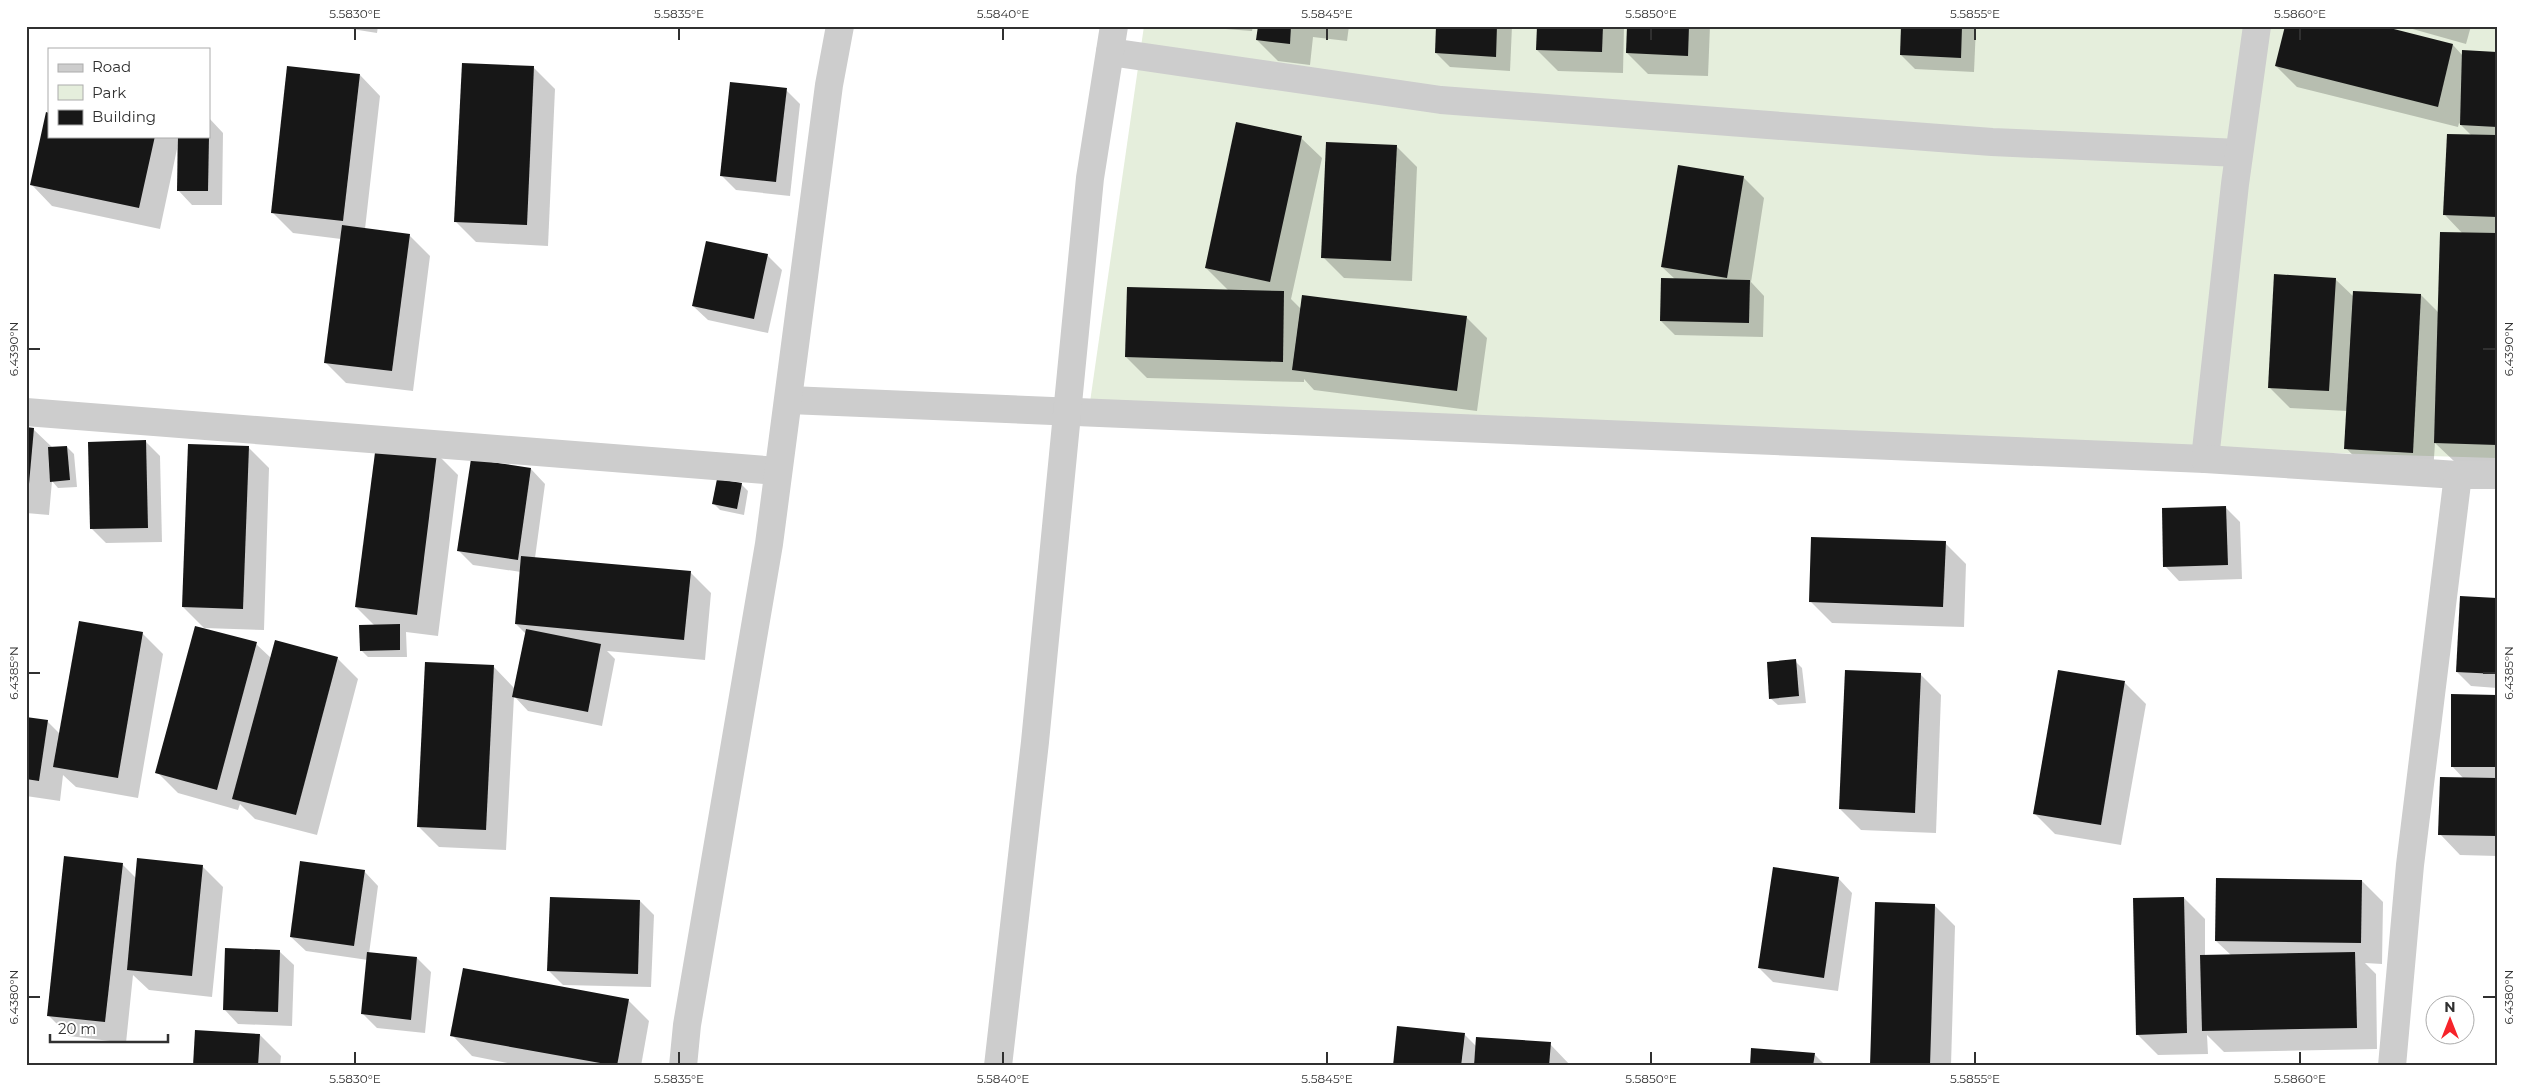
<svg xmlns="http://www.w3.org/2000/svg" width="2523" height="1092" font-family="Montserrat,sans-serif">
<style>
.green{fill:#e5eedc}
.shadow{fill:#0003}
.building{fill:#171717}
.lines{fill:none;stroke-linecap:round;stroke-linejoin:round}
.minor{stroke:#cdcdcd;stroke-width:28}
.ticks{fill:none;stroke:#303030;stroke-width:2}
.neatline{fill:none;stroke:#303030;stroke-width:2}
.ticks-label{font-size:12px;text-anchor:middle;fill:#303030}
</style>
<rect width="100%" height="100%" fill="#fff"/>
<!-- green -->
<polygon class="green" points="1144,26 2497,26 2497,458 1088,416"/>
<!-- shadow -->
<g class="shadow">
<polygon points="333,26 378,26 377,33"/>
<polygon points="1186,26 1253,26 1252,31"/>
<polygon points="1259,26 1349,26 1347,41 1313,37 1310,65 1278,61 1257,40"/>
<polygon points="1438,26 1512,26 1510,71 1450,67 1436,53"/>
<polygon points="1538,26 1624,26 1623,73 1558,71 1537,50"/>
<polygon points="1628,26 1710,26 1708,76 1648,74 1627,53"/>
<polygon points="1902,26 1976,26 1974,72 1915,69 1901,55"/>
<polygon points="2402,26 2471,26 2466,44"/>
<polygon points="2453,45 2463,56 2497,53 2497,465 2456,463 2435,443 2433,473 2366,469 2346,448 2347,411 2290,408 2269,387 2335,279 2354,297 2421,295 2439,313 2463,234 2445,215 2472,136 2459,123 2458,127 2297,87 2276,66"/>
<polygon points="534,68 555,89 548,246 476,242 455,221"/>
<polygon points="360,75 380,96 365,229 409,235 430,256 413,391 346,383 325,362 341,239 293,233 272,212"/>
<polygon points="786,90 800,104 790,196 736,190 721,175"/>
<polygon points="209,118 223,133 222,205 192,205 178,190 177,149 160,229 52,206 32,185 49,136 209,136"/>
<polygon points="1301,138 1322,158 1291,299 1301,309 1466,317 1487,338 1477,411 1314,390 1304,379 1304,382 1147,378 1126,357 1229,291 1206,268"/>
<polygon points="1396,146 1417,167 1412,281 1344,278 1323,257"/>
<polygon points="1743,177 1764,198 1751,282 1764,296 1763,337 1675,335 1661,321 1675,279 1662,267"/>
<polygon points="767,255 782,270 768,333 708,320 693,306"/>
<polygon points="26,429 33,429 53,448 67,447 74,454 77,487 58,488 52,481 49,515 26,513"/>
<polygon points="146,442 160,456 162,542 106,543 92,529"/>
<polygon points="248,447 269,468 264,630 204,628 183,607"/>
<polygon points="437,454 458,475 438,636 406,632 407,657 368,657 361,650 375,626 356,607"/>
<polygon points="531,469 545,484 535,558 690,572 711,593 705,660 607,651 615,659 602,726 528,711 514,696 506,850 439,847 418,826 493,666 515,689 526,634 516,624 521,572 473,565 459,551"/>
<polygon points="741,484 748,491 744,515 720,510 713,503"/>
<polygon points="2226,508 2240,522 2242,579 2179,581 2165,566"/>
<polygon points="1945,543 1966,564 1964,627 1832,623 1811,602"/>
<polygon points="2497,599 2497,688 2471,686 2457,672"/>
<polygon points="142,633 163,654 138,798 76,787 63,775 60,801 26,796 26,718 47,721 60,734"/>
<polygon points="256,644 271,658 337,658 358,679 317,835 255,819 240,804 238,810 178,793 157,772"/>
<polygon points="1795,661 1802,668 1806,703 1778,705 1770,698"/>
<polygon points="1920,674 1941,695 1936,833 1861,830 1840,809"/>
<polygon points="2125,683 2146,704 2121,845 2055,834 2034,813"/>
<polygon points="2497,696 2497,856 2460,855 2440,834 2464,779 2452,766"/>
<polygon points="122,864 136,878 202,866 223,887 212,997 149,990 133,975 126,1043 69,1036 48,1015"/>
<polygon points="364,871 378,886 369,954 417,958 431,972 425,1033 377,1028 363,1014 368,960 306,951 291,937"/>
<polygon points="1838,878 1852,893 1838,991 1773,982 1759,968"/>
<polygon points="2362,881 2383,902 2382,964 2365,963 2376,974 2377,1049 2224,1052 2207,1035 2208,1054 2158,1055 2137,1034 2184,898 2205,919 2205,957 2232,956 2216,941"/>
<polygon points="640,901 654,915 651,987 563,985 549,971"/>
<polygon points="1934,905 1955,926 1951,1066 1871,1066"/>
<polygon points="279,951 294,965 292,1026 238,1024 224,1009"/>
<polygon points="628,1000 649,1021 641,1066 523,1066 472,1056 452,1035"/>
<polygon points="1464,1034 1477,1047 1550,1044 1571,1066 1394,1066"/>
<polygon points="260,1035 281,1056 280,1066 195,1066"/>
<polygon points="1814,1054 1826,1066 1751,1066"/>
</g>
<!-- building -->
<g class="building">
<polygon points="1258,26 1291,26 1290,44 1256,40"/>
<polygon points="1436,26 1497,26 1496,57 1435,53"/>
<polygon points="1537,26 1603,26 1602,52 1536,50"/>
<polygon points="1627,26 1689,26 1688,56 1626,53"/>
<polygon points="1901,26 1962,26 1961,58 1900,55"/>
<polygon points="2285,26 2382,26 2453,44 2438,107 2275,66"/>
<polygon points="2462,50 2497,52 2497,127 2460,125"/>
<polygon points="462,63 534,66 527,225 454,222"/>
<polygon points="287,66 360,74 343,221 271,213"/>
<polygon points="730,82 787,88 776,182 720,176"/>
<polygon points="46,112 49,113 49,136 155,136 139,208 30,185"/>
<polygon points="1236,122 1302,136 1270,282 1205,268"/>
<polygon points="2447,134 2497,135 2497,217 2443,215"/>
<polygon points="178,136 209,136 208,191 177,191"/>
<polygon points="1326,142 1397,145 1391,261 1321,258"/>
<polygon points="1678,165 1744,176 1727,278 1661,267"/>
<polygon points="342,225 410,234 392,371 324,363"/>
<polygon points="2440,232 2497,233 2497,445 2434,443"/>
<polygon points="706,241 768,254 754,319 692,306"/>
<polygon points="2274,274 2336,278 2329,391 2268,388"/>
<polygon points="1661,278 1750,280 1749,323 1660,321"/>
<polygon points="1127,287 1284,291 1283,362 1125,357"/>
<polygon points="2353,291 2421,294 2413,453 2344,449"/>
<polygon points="1302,295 1467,316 1457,391 1292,370"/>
<polygon points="26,427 34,428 28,495 26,495"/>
<polygon points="146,440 148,528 90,529 88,442"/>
<polygon points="188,444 249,446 243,609 182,607"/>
<polygon points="376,445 437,453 417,615 355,607"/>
<polygon points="67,446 70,480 50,482 48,447"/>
<polygon points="471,459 531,468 518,560 457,551"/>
<polygon points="717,479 742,483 737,509 712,504"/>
<polygon points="2226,506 2228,565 2163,567 2162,508"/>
<polygon points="1811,537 1946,541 1943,607 1809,602"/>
<polygon points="521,556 691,571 684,640 515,624"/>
<polygon points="2460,596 2497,598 2497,674 2456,672"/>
<polygon points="79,621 143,632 118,778 53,767"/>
<polygon points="400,624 400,650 360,651 359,625"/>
<polygon points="195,626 257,642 217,790 155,773"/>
<polygon points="526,629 601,644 588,712 512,697"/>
<polygon points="275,640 338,657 296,815 232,799"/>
<polygon points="1796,659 1799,696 1769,699 1767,662"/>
<polygon points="425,662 494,665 486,830 417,827"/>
<polygon points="1845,670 1921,673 1915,813 1839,809"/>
<polygon points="2058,670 2125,681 2101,825 2033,814"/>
<polygon points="2451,694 2497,695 2497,767 2451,767"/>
<polygon points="26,717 48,720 39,781 26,779"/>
<polygon points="2440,777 2497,778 2497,836 2438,835"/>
<polygon points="64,856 123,863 105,1022 47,1016"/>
<polygon points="137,858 203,865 192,976 127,970"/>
<polygon points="300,861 365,870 354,946 290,937"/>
<polygon points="1773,867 1839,877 1824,978 1758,968"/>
<polygon points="2216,878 2362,880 2361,943 2215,941"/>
<polygon points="550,897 640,900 638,974 547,971"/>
<polygon points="2184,897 2187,1033 2136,1035 2133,898"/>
<polygon points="1875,902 1935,904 1930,1066 1870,1066"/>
<polygon points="225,948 280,950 278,1012 223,1010"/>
<polygon points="367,952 417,957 411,1020 361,1014"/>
<polygon points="2355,952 2357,1028 2202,1031 2200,955"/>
<polygon points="463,968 629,999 617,1066 450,1036"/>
<polygon points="1397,1026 1465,1033 1461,1066 1393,1066"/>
<polygon points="195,1030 260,1034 258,1066 193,1066"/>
<polygon points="1476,1037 1551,1042 1549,1066 1474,1066"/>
<polygon points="1751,1048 1815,1053 1813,1066 1750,1066"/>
</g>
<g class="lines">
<!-- minor -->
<g class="minor">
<polyline points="1110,52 1441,100 1992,142 2239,153"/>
<polyline points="789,400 2205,459 2235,184 2257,26"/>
<polyline points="26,412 778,471"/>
<polyline points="2205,459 2458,475"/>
<polyline points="683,1066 687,1025 769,544 829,85 840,26"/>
<polyline points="998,1066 1035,742 1090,178 1114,26"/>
<polyline points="2392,1066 2410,865 2458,475 2497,475"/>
</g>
</g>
<!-- ticks -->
<path class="ticks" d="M355 28V40M679 28V40M1003 28V40M1327 28V40M1651 28V40M1975 28V40M2300 28V40M28 349H40M2483 349H2496M28 673H40M2483 673H2496M28 997H40M2483 997H2496M355 1052V1064M679 1052V1064M1003 1052V1064M1327 1052V1064M1651 1052V1064M1975 1052V1064M2300 1052V1064"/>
<!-- border -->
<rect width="2523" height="1092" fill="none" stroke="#ffffff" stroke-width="55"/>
<!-- legend -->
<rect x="48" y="48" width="162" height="90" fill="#ffffff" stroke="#acacac"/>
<rect x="58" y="64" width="25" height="8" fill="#cdcdcd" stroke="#acacac"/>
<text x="92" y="72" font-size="15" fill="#303030">Road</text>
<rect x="58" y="85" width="25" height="15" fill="#e5eedc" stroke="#acacac"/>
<text x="92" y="98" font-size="15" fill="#303030">Park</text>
<rect x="58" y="110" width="25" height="15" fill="#171717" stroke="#acacac"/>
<text x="92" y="122" font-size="15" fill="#303030">Building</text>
<!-- north arrow -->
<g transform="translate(2450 1020)"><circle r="24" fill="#ffffff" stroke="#acacac"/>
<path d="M0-4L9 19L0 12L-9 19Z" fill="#f6232a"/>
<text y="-8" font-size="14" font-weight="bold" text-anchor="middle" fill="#303030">N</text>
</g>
<!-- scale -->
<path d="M50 1034v8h118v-8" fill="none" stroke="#303030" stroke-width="2.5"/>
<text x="58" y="1034" font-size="15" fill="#303030" stroke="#ffffff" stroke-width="4" paint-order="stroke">20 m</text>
<rect x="28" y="28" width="2468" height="1036" class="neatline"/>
<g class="ticks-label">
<text x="355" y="18">5.5830°E</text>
<text x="679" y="18">5.5835°E</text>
<text x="1003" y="18">5.5840°E</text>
<text x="1327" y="18">5.5845°E</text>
<text x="1651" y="18">5.5850°E</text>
<text x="1975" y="18">5.5855°E</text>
<text x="2300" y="18">5.5860°E</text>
<text transform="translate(14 349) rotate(-90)" y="4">6.4390°N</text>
<text transform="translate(2509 349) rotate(-90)" y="4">6.4390°N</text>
<text transform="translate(14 673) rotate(-90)" y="4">6.4385°N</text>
<text transform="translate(2509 673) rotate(-90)" y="4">6.4385°N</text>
<text transform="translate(14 997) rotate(-90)" y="4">6.4380°N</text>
<text transform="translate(2509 997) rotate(-90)" y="4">6.4380°N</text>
<text x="355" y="1083">5.5830°E</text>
<text x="679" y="1083">5.5835°E</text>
<text x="1003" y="1083">5.5840°E</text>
<text x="1327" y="1083">5.5845°E</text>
<text x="1651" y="1083">5.5850°E</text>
<text x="1975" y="1083">5.5855°E</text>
<text x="2300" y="1083">5.5860°E</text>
</g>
</svg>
